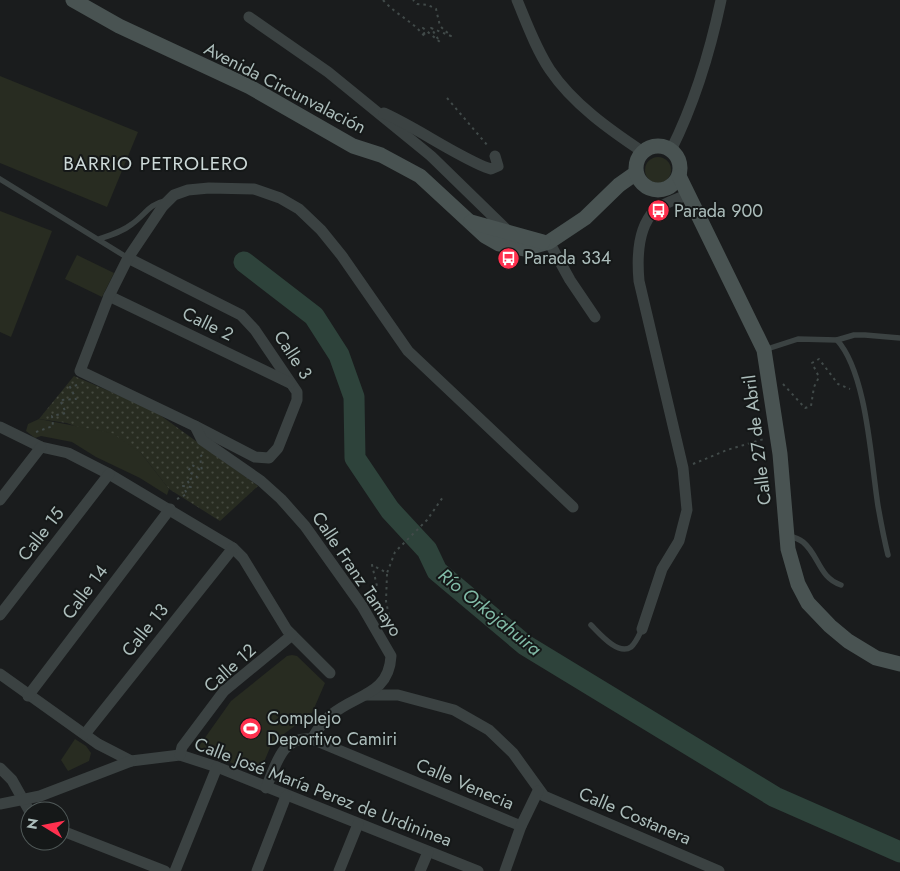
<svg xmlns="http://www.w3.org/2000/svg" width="900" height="871" font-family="Jost,sans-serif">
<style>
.grass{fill:url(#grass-dots)}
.park{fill:#282c21}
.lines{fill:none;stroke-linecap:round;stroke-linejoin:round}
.river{stroke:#2e433b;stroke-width:21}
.path{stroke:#414a49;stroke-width:2;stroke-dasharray:2.5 4;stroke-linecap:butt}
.service{stroke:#3b4242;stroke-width:5.5}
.minor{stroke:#3b4242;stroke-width:11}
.secondary{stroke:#495352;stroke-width:15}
.labels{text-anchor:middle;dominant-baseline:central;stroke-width:4;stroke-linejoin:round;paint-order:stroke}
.street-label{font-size:18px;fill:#acbdbb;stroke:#151818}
.poi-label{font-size:18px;fill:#acbdbb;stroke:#151818;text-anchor:start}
.neighbourhood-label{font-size:19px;letter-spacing:1px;fill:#cdd9d8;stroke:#151818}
.water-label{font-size:19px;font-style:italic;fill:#81bba7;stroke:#151818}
</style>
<defs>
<pattern id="grass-dots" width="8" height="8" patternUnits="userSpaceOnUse" patternTransform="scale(1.25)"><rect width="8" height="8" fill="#282c21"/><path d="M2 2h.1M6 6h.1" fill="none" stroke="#44493f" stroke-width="1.8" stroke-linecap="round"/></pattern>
</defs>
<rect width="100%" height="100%" fill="#1a1c1d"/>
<!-- grass -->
<polygon class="grass" points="74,376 153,410 258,486 220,521 169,489 141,453 67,423 39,419"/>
<!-- park -->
<g class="park">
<polygon points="0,76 138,132 107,207 0,163"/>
<circle cx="658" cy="170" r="13"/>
<polygon points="0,211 52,231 11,337 0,332"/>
<polygon points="77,255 114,273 102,297 65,279"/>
<polygon points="39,419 112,433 141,453 169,489 167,495 140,478 96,457 72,442 41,436 35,438 26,431 28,424"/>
<polygon points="292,655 297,656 325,683 312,713 272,743 259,774 197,749 231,701 287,656"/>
<polygon points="75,739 86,746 91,753 89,761 68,771 61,760"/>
</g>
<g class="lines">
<!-- river -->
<polyline class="river" points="244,262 314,316 339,355 354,397 355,458 390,510 427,550 437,571 525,645 775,797 900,852"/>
<!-- path -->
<g class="path">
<path d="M383 0C397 16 412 20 425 37L423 28 440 42 431 28 451 36 440 26 436 9 428 5 417 4 413 0"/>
<polyline points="447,98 488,146"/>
<polyline points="783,384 805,408 811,406 814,387 819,377 812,363 819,359 838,384 850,389"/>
<polyline points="36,432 53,426 52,416 66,413 60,400 76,399 70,387 81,384"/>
<polyline points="693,464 727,450 764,439"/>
<polyline points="177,499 187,494 183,486 191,487 187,480 197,477 188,471 192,465 202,471 200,457 202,455"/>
<polyline points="387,574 386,601 393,636"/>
<polyline points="369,596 377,586 372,565 387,573 395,552 427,520 443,497"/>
</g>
<!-- service -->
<g class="service">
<polyline points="0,179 128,258"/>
<path d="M99 239C111 235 122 232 132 224 145 215 149 204 165 201"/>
<path d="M837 340C867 373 871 462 878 506 881 523 884 539 888 555"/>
<polyline points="764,350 798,339 837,340 854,335 865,335 900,338"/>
<path d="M789 536C793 537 799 539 803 542 819 555 819 578 841 585"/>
<path d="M591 625C599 633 618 656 631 647 636 643 639 635 642 629"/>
</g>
<!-- minor -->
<g class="minor">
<path d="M517 0C527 24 536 49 550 70 573 104 610 130 643 152"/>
<polyline points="249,17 328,72 431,156 509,232"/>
<path d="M384 113C419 129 450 152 485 167L491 169 498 166 495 156"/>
<path d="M671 150C695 102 710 52 721 0"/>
<polyline points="549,242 570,280 595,317"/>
<polyline points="128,258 241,315 255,330 297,392 297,400 278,448 269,458 255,457 195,426"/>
<polyline points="109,296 290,383"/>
<polyline points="0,427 41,447 68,453 109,474 233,548 243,558 287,630 330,673"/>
<polyline points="0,500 41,447"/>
<polyline points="0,615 109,474"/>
<path d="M642 629 662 569 679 541 687 510 683 468 639 281C637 259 637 229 654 211 663 203 678 199 689 194"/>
<polyline points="0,674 98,744 131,761 180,755 217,767 478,871"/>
<polyline points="366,695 398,695 454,710 489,730 513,753 544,796 719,871"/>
<polyline points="28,696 170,509"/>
<polyline points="85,734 233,548"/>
<path d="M312 739C317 730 323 721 331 715 356 694 389 695 391 656L362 606 305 526 281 499 261 481 202 440 195 426 80 371 109 296 128 258 163 206 174 195 188 190 209 188 254 189 280 198 299 209 321 230 342 256 408 351 573 507"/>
<polyline points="180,755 182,747 224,691 292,635"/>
<polyline points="0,768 12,780 30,812"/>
<path d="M266 788C276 765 282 735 312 739L521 826"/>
<polyline points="0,804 40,796 131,761"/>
<polyline points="60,830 165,871"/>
<polyline points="175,871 217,767"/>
<polyline points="257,871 286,796"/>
<polyline points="339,871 358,824"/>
<polyline points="420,871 428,852"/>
<polyline points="505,871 521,826 538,791"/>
</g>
<!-- secondary -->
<g class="secondary">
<polyline points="73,0 119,26 250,87 353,146 381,155 420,176 485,236 499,244 524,249 549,242 585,218 619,185 636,173"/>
<circle cx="658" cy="168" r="22"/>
<polyline points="679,176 764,350 780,454 788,549 798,584 808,603 830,626 848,641 876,658 900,664"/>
<polyline points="471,222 543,242"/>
</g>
</g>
<!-- icons -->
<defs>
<symbol id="bus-disc" viewBox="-11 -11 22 22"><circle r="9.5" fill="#ff304e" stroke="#151818"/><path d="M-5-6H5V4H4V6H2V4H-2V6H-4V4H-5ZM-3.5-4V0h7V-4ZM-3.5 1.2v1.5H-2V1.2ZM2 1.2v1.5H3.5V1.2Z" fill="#fff"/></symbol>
<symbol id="stadium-disc" viewBox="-11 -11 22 22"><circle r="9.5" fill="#ff304e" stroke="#151818"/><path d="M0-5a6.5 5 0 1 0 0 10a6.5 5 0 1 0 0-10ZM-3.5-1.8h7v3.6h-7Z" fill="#fff"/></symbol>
</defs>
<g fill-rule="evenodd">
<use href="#bus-disc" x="646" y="198" width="25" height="25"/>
<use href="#bus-disc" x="496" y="246" width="25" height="25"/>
<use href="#stadium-disc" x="238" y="716" width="25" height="25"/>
</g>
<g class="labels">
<!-- street labels -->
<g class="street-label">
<text transform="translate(285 88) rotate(27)">Avenida Circunvalación</text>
<text transform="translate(208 324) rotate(26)">Calle 2</text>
<text transform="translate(293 355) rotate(57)">Calle 3</text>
<text transform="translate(757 440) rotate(-97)">Calle 27 de Abril</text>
<text transform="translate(41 534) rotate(-52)">Calle 15</text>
<text transform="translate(357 574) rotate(56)">Calle Franz Tamayo</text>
<text transform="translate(85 592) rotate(-53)">Calle 14</text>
<text transform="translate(145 630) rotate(-51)">Calle 13</text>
<text transform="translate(230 668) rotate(-42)">Calle 12</text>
<text transform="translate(465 784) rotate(23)">Calle Venecia</text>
<text transform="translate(323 792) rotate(21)">Calle José María Perez de Urdininea</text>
<text transform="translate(635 816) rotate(23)">Calle Costanera</text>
</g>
<!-- poi labels -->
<g class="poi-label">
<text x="674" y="211">Parada 900</text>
<text x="524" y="258">Parada 334</text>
<text x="267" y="718">Complejo<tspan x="267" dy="21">Deportivo Camiri</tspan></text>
</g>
<!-- neighbourhood labels -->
<g class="neighbourhood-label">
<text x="156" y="163">BARRIO PETROLERO</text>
</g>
<!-- water labels -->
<g class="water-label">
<text transform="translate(490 612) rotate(39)">Río Orkojahuira</text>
</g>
</g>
<!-- north arrow -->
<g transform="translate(45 826) rotate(280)"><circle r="24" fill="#151818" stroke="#515a59"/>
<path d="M0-4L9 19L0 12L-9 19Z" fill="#ff304e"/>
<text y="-8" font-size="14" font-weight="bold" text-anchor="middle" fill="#acbdbb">N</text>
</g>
</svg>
